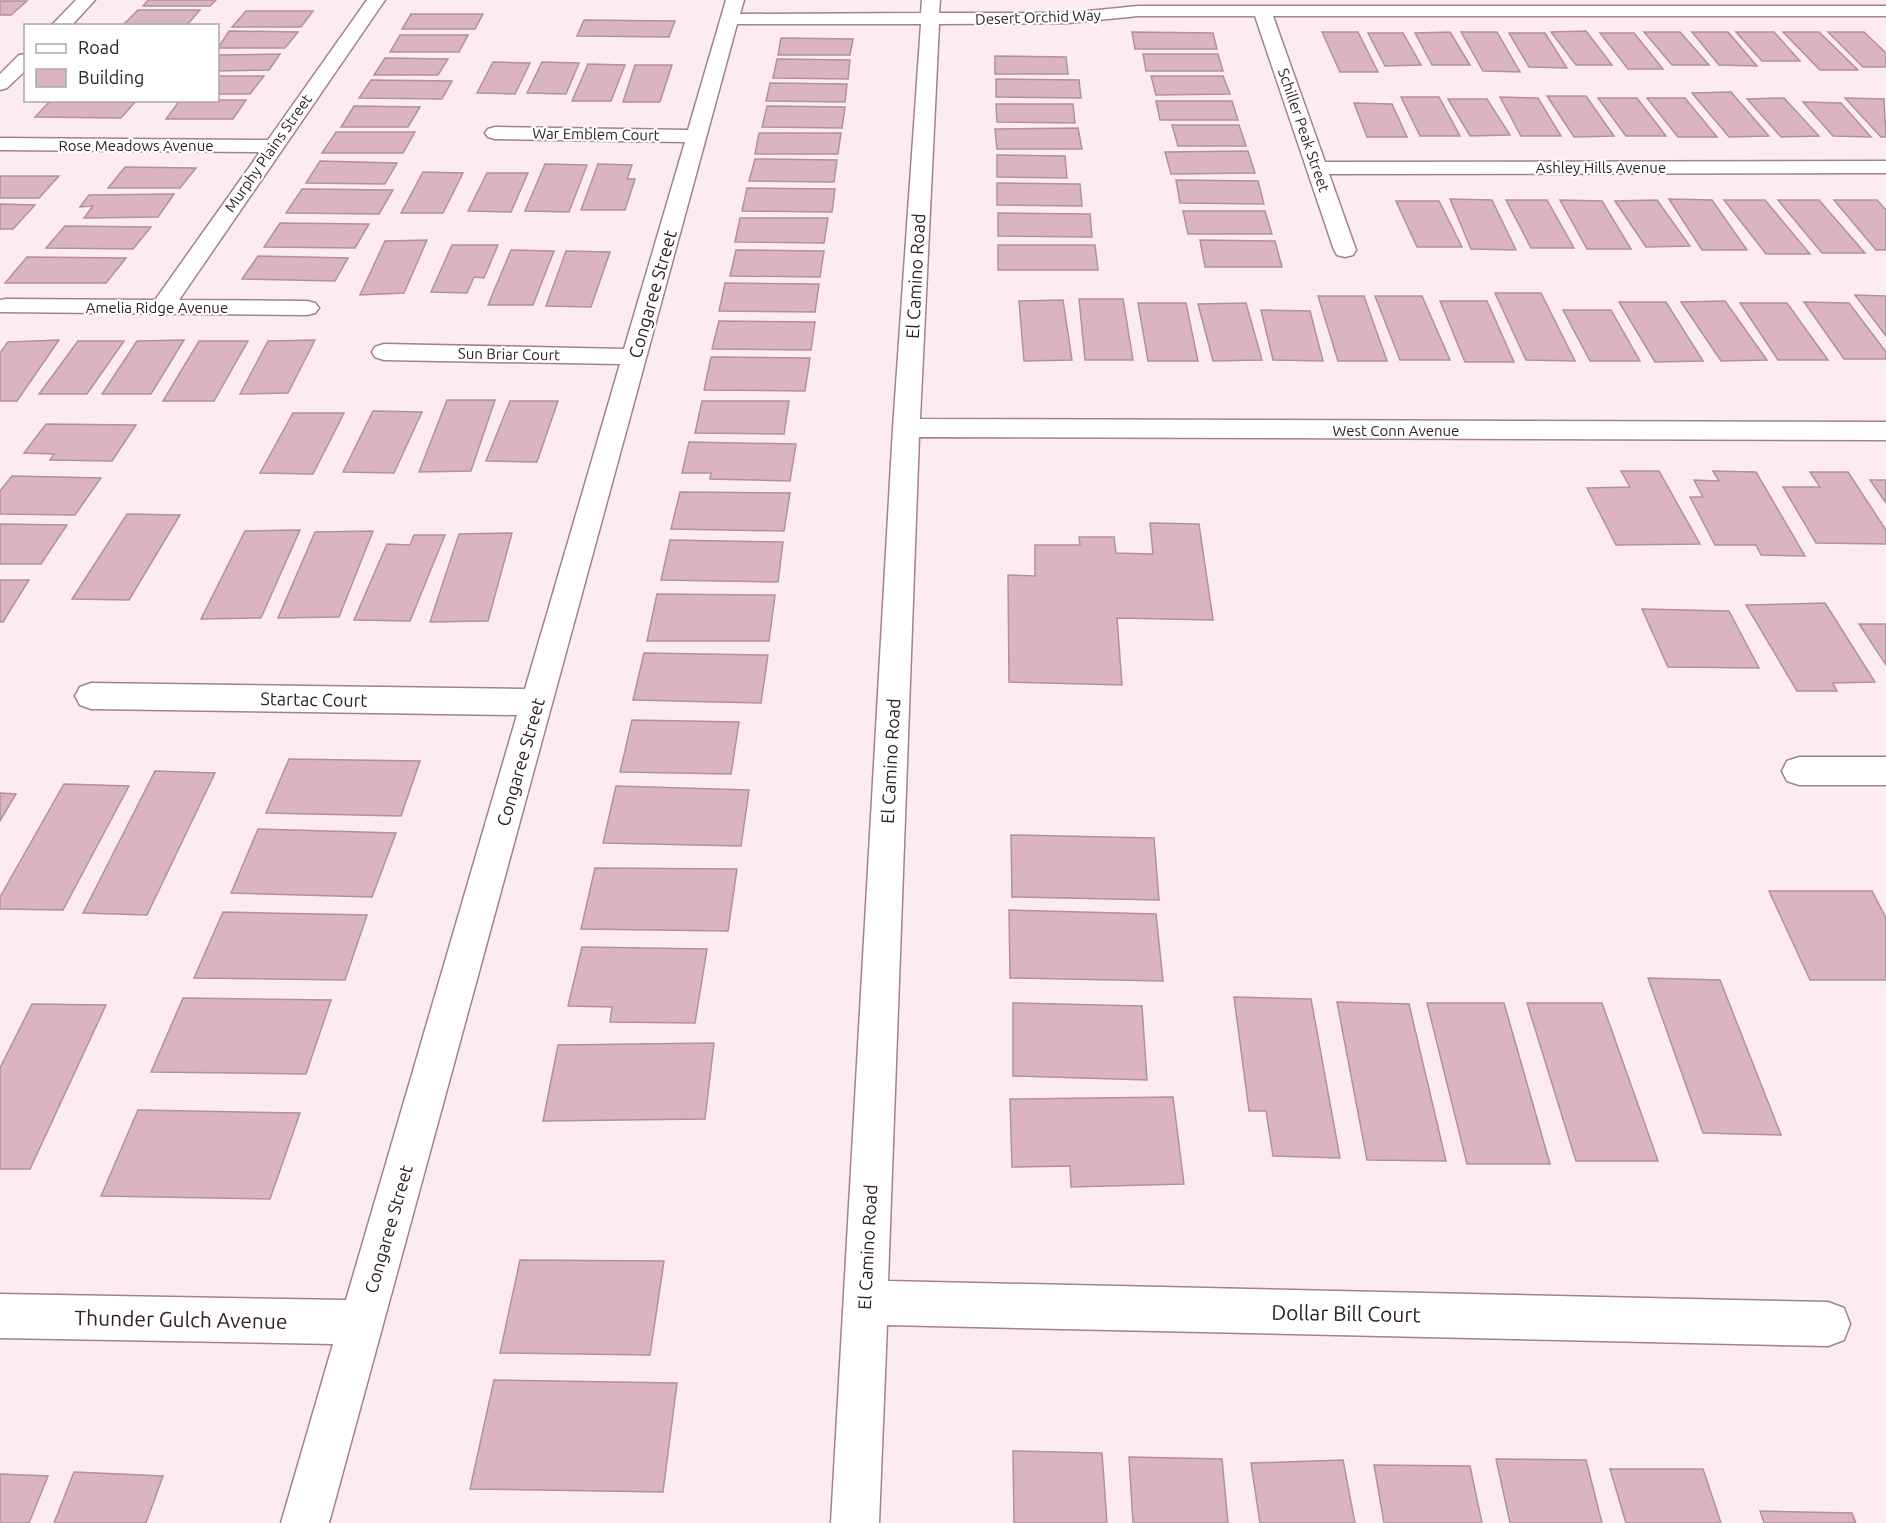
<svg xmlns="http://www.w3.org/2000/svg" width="1886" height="1523" font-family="Ubuntu,sans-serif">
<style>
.building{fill:#dab4bf;stroke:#b4909a;stroke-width:1.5}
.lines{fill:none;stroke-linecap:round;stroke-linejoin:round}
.minor-casing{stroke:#a4818b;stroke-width:3}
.minor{fill:#fff;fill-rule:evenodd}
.labels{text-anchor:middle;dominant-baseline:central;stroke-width:4.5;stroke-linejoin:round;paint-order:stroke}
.far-street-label{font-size:15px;fill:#2f2125;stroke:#fff}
.street-label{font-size:18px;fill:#2f2125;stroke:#fff}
.near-street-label{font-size:21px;fill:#2f2125;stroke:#fff}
</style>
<rect width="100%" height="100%" fill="#fcecf0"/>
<!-- building -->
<g class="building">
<polygon points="148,0 216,0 210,6 143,6"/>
<polygon points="0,1 27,1 11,15 0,15"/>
<polygon points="138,10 200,10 186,26 123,25"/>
<polygon points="246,11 313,11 301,27 232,27"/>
<polygon points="411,14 483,14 475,29 402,29"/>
<polygon points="584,20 675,21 669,37 577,36"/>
<polygon points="229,31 298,32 285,48 218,48"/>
<polygon points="1586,31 1612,65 1576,65 1551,32"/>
<polygon points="1132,32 1213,33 1217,49 1135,49"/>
<polygon points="1322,32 1358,32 1378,72 1340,72"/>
<polygon points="1450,32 1470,65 1432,65 1415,33"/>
<polygon points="1461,32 1497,32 1520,72 1483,71"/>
<polygon points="1644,32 1680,32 1709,65 1672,65"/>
<polygon points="1692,32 1728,32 1757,66 1719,65"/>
<polygon points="1736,32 1774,32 1800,61 1762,61"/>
<polygon points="1783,32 1819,32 1858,70 1820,70"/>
<polygon points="1828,32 1864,32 1886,53 1886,67 1863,67"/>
<polygon points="1368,33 1403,33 1421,65 1385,66"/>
<polygon points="1509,33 1545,33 1567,68 1529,67"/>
<polygon points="1600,33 1634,33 1663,69 1628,69"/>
<polygon points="400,35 468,35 459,52 390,52"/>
<polygon points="781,38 853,39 850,55 778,55"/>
<polygon points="280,54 269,70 218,71 219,55"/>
<polygon points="1143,54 1218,54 1223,71 1146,71"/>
<polygon points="995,56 1066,57 1068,74 995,74"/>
<polygon points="385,58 448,59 438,75 374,75"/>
<polygon points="777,59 850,60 848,79 773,78"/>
<polygon points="493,62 530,63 515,94 477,93"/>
<polygon points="542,62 579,63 566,94 527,93"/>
<polygon points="588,64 625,65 611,101 572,101"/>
<polygon points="635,65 672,65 660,102 623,102"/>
<polygon points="218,76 264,76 250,94 218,94"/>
<polygon points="1151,76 1223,76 1230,94 1156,95"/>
<polygon points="996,79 1079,80 1081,98 996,97"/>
<polygon points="371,80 452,81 442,99 359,98"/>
<polygon points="770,83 847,84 845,102 766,101"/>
<polygon points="1731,92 1769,136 1729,137 1692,93"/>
<polygon points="1547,96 1586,96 1614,136 1574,137"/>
<polygon points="1401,97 1439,97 1460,136 1420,136"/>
<polygon points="1500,97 1538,98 1561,136 1521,136"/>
<polygon points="1598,98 1637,98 1666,136 1626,136"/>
<polygon points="1647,98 1685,98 1717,137 1678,137"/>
<polygon points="1784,98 1819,136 1781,137 1747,99"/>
<polygon points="1845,98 1884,99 1886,137 1881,137"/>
<polygon points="1448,99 1487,99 1510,135 1470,136"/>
<polygon points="51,100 137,100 121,118 35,117"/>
<polygon points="180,100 246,100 233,119 166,119"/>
<polygon points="1156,101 1232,101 1238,120 1160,120"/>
<polygon points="1803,102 1841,103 1871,137 1833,136"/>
<polygon points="1354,103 1392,104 1407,137 1367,137"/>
<polygon points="996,104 1073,104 1075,123 997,122"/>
<polygon points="354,106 420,107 408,127 341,127"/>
<polygon points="767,106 845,107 842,128 762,127"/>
<polygon points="1172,125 1239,125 1246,146 1178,146"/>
<polygon points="1078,128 1082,149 997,149 995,129"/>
<polygon points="336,132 415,132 403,153 322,153"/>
<polygon points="759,133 841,133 838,154 755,154"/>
<polygon points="1248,151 1255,173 1171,174 1165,152"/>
<polygon points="997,155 1065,156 1067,178 997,177"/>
<polygon points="755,159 837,160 834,182 749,181"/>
<polygon points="320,161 397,163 385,184 306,183"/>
<polygon points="545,164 587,165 569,212 525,211"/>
<polygon points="598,164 632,165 627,179 635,179 625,210 581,210"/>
<polygon points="125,167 196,168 180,188 108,188"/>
<polygon points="423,172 463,173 443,213 401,213"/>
<polygon points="487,173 528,173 511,212 468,211"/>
<polygon points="0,176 59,176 39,198 0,198"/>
<polygon points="1176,180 1258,181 1264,204 1180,203"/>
<polygon points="997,183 1080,184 1082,206 997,205"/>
<polygon points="747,188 835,189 832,212 742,211"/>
<polygon points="302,189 393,190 379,214 286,213"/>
<polygon points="174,194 158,217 84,218 93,206 80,207 89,195"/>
<polygon points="1450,199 1492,200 1516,250 1471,249"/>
<polygon points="1669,199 1712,200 1747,250 1702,250"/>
<polygon points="1506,200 1547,200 1574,248 1531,248"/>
<polygon points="1560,200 1602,201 1631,249 1587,249"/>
<polygon points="1657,200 1690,246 1646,247 1615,201"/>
<polygon points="1724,200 1765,200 1810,254 1766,254"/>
<polygon points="1778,200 1819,200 1865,253 1822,253"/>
<polygon points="1834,200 1877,200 1886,210 1886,250 1876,250"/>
<polygon points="1396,201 1439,201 1462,247 1417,247"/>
<polygon points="0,204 35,205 13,229 0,229"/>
<polygon points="1183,211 1265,211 1272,234 1188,234"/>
<polygon points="998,213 1090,214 1092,237 998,236"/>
<polygon points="740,218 828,218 824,243 735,242"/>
<polygon points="280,223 369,224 355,248 264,247"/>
<polygon points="65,226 151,227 133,249 46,248"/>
<polygon points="427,240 404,293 360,295 385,241"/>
<polygon points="1200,240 1275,241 1282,267 1205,267"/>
<polygon points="452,245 498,245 484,278 474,277 467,293 431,292"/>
<polygon points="998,245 1095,245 1098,270 998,270"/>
<polygon points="511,250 554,251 533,305 488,305"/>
<polygon points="736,250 824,251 820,277 730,276"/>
<polygon points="566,251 610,252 591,307 546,306"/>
<polygon points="258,256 348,258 335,281 242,279"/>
<polygon points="27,257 126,258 106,283 5,283"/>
<polygon points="725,283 819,284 815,312 719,311"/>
<polygon points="1495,293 1541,293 1575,361 1526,360"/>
<polygon points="1855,295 1886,296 1886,336"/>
<polygon points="1318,296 1364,296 1387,361 1338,361"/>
<polygon points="1375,296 1422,296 1450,360 1400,360"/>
<polygon points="1079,299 1123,299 1133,360 1085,360"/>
<polygon points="1063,300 1072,360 1024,361 1019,301"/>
<polygon points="1440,301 1487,301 1514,362 1465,362"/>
<polygon points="1725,301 1767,360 1721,361 1681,302"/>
<polygon points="1619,302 1666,302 1703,361 1655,362"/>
<polygon points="1804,302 1849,303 1886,352 1886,359 1844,359"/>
<polygon points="1138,303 1186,303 1198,361 1148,361"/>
<polygon points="1246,303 1262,360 1213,361 1198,304"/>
<polygon points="1740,303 1787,303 1828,360 1778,360"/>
<polygon points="1261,310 1310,311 1323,361 1273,360"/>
<polygon points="1563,310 1611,310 1640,361 1590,361"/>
<polygon points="719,321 815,322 811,350 712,349"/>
<polygon points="59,340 17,401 0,401 0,353 8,342"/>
<polygon points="184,340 151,394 102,394 137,341"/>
<polygon points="315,340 288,393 240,394 268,341"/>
<polygon points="78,341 124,341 87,394 39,394"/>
<polygon points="199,341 248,341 214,401 163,401"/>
<polygon points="711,357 810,358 805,391 704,390"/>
<polygon points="447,400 495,400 471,471 419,472"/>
<polygon points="510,401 558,401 537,462 486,461"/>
<polygon points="702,401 789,401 784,434 695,433"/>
<polygon points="373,411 422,412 394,473 343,472"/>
<polygon points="293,413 344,413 313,474 260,473"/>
<polygon points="46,424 136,425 112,461 50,460 54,454 24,453"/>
<polygon points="689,442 796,444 790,481 710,479 711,473 682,473"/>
<polygon points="1621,471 1659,471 1700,544 1616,545 1587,488 1630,487"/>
<polygon points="1713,471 1756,472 1805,556 1761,555 1756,545 1715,545 1690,497 1703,497 1694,480 1719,481"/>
<polygon points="1810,472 1848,472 1886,530 1886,544 1816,543 1783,487 1820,487"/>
<polygon points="12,476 101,478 75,515 0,514 0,491"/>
<polygon points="1870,480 1886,480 1886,503"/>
<polygon points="680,492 790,493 784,531 671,529"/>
<polygon points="127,514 180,515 129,600 72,599"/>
<polygon points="1150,523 1199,524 1213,620 1117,618 1122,685 1009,682 1008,575 1035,576 1035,545 1080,545 1079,537 1114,537 1116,553 1153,554"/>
<polygon points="0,524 67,525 41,564 0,564"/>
<polygon points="300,530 261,618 201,619 245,531"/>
<polygon points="373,531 339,617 278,618 315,532"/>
<polygon points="512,533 488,621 430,622 459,534"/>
<polygon points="414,535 445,535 410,621 354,620 387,544 410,545"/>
<polygon points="670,540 783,542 778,582 661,580"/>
<polygon points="0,580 29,580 3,622 0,622"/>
<polygon points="657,594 775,595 769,641 647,641"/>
<polygon points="1825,603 1875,682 1833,683 1837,691 1797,691 1746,605"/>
<polygon points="1642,609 1729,611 1759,668 1668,667"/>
<polygon points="1859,624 1886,624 1886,665"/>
<polygon points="644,653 768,655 761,703 633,700"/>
<polygon points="632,720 739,722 731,774 620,772"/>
<polygon points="289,759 420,761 401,816 266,813"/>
<polygon points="155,771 215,773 147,915 83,913"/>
<polygon points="64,784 129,786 63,910 0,909 0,897"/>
<polygon points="616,786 749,790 741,846 603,843"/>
<polygon points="0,793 16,794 0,821"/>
<polygon points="258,829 396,833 372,897 231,893"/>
<polygon points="1011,835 1154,838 1159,900 1012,897"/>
<polygon points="595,868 737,869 728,931 581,929"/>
<polygon points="1769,891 1872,891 1886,918 1886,980 1810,980"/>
<polygon points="1009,910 1156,914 1163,981 1010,978"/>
<polygon points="223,912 367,915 345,980 194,978"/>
<polygon points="582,947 707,949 695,1023 610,1022 612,1007 568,1006"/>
<polygon points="1648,978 1720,980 1781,1135 1703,1133"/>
<polygon points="1234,997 1311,999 1340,1158 1273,1156 1266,1111 1249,1111"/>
<polygon points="183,998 331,1000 306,1074 151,1072"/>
<polygon points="1337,1002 1409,1004 1446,1161 1367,1160"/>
<polygon points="1013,1003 1142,1006 1147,1080 1013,1076"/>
<polygon points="1427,1003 1504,1003 1550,1164 1467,1164"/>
<polygon points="1527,1003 1602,1003 1658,1161 1576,1161"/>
<polygon points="32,1004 106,1005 30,1169 0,1169 0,1068"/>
<polygon points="714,1043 705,1119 543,1121 558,1045"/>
<polygon points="1173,1097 1184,1184 1071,1187 1070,1166 1012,1167 1010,1099"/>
<polygon points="138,1110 300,1113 270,1199 101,1196"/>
<polygon points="520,1260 664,1261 650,1355 500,1353"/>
<polygon points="494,1380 677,1383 663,1492 470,1489"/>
<polygon points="1013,1451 1102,1453 1107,1523 1014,1523"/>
<polygon points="1129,1457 1222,1459 1228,1523 1133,1523"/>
<polygon points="1496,1459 1586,1460 1602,1523 1510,1523"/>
<polygon points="1343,1460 1355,1523 1260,1523 1251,1463"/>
<polygon points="1374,1465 1470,1466 1482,1523 1384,1523"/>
<polygon points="1610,1469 1703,1469 1721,1523 1626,1523"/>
<polygon points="74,1472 163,1476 146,1523 54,1523"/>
<polygon points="0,1474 48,1476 29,1523 0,1523"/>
<polygon points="1760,1511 1852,1513 1856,1523 1764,1523"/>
</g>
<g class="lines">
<defs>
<g id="minor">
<polygon points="76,0 95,0 71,26 51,26"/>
<polygon points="367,0 385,0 179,300 307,301 315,303 319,308 315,313 307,315 0,312 0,300 6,299 155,300 260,152 0,150 0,138 268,140"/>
<polygon points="726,0 744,0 740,14 921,13 922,0 940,0 939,13 1068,13 1138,6 1886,6 1886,16 1273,16 1325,162 1886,161 1886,173 1329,174 1356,250 1353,255 1345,257 1337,255 1334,250 1255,16 1138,16 1068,23 939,24 920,419 1886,422 1886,440 919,437 888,1281 1828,1302 1844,1308 1850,1324 1844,1340 1828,1346 887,1325 879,1523 831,1523 893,428 921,24 737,24 329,1523 281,1523 333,1344 0,1338 0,1294 346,1300 517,715 91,709 80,705 75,696 80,687 91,683 525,689 620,364 384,360 375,357 372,352 375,347 384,344 624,349 685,142 495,139 488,137 485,133 488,129 495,127 688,130"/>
<polygon points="26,54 26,70 7,88 0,90 0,74 19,55"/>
<polygon points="1799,757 1886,757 1886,785 1799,785 1787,781 1782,771 1787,761"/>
</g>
</defs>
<!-- minor casing -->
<use href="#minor" class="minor-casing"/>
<!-- minor -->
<use href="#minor" class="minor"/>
</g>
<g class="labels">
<!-- far-street labels -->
<g class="far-street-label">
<text transform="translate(1038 17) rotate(-2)">Desert Orchid Way</text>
<text transform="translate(1304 130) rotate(71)">Schiller Peak Street</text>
<text transform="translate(596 134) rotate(1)">War Emblem Court</text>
<text x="136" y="145">Rose Meadows Avenue</text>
<text transform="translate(268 153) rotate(-55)">Murphy Plains Street</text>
<text x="1601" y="167">Ashley Hills Avenue</text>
<text x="157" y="307">Amelia Ridge Avenue</text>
<text transform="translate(509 354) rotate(1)">Sun Briar Court</text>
<text x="1396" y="430">West Conn Avenue</text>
</g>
<!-- street labels -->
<g class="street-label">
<text transform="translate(915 276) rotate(-87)">El Camino Road</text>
<text transform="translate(652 294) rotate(-74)">Congaree Street</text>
<text transform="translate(314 699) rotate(1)">Startac Court</text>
<text transform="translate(890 761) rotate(-87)">El Camino Road</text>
<text transform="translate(520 762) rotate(-74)">Congaree Street</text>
<text transform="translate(388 1229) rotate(-74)">Congaree Street</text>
<text transform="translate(867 1247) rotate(-87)">El Camino Road</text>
</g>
<!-- near-street labels -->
<g class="near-street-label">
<text transform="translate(1346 1313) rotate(1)">Dollar Bill Court</text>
<text transform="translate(181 1319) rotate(1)">Thunder Gulch Avenue</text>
</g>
</g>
<!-- legend -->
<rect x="24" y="24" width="195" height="78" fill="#ffffff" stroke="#aca6a8" stroke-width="1.5"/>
<rect x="36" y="44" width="30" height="9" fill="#ffffff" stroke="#aca6a8" stroke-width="1.5"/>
<text x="78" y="54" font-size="18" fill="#2f2125">Road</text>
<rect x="36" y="69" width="30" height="18" fill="#dab4bf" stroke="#aca6a8" stroke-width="1.5"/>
<text x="78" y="84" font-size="18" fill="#2f2125">Building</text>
</svg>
